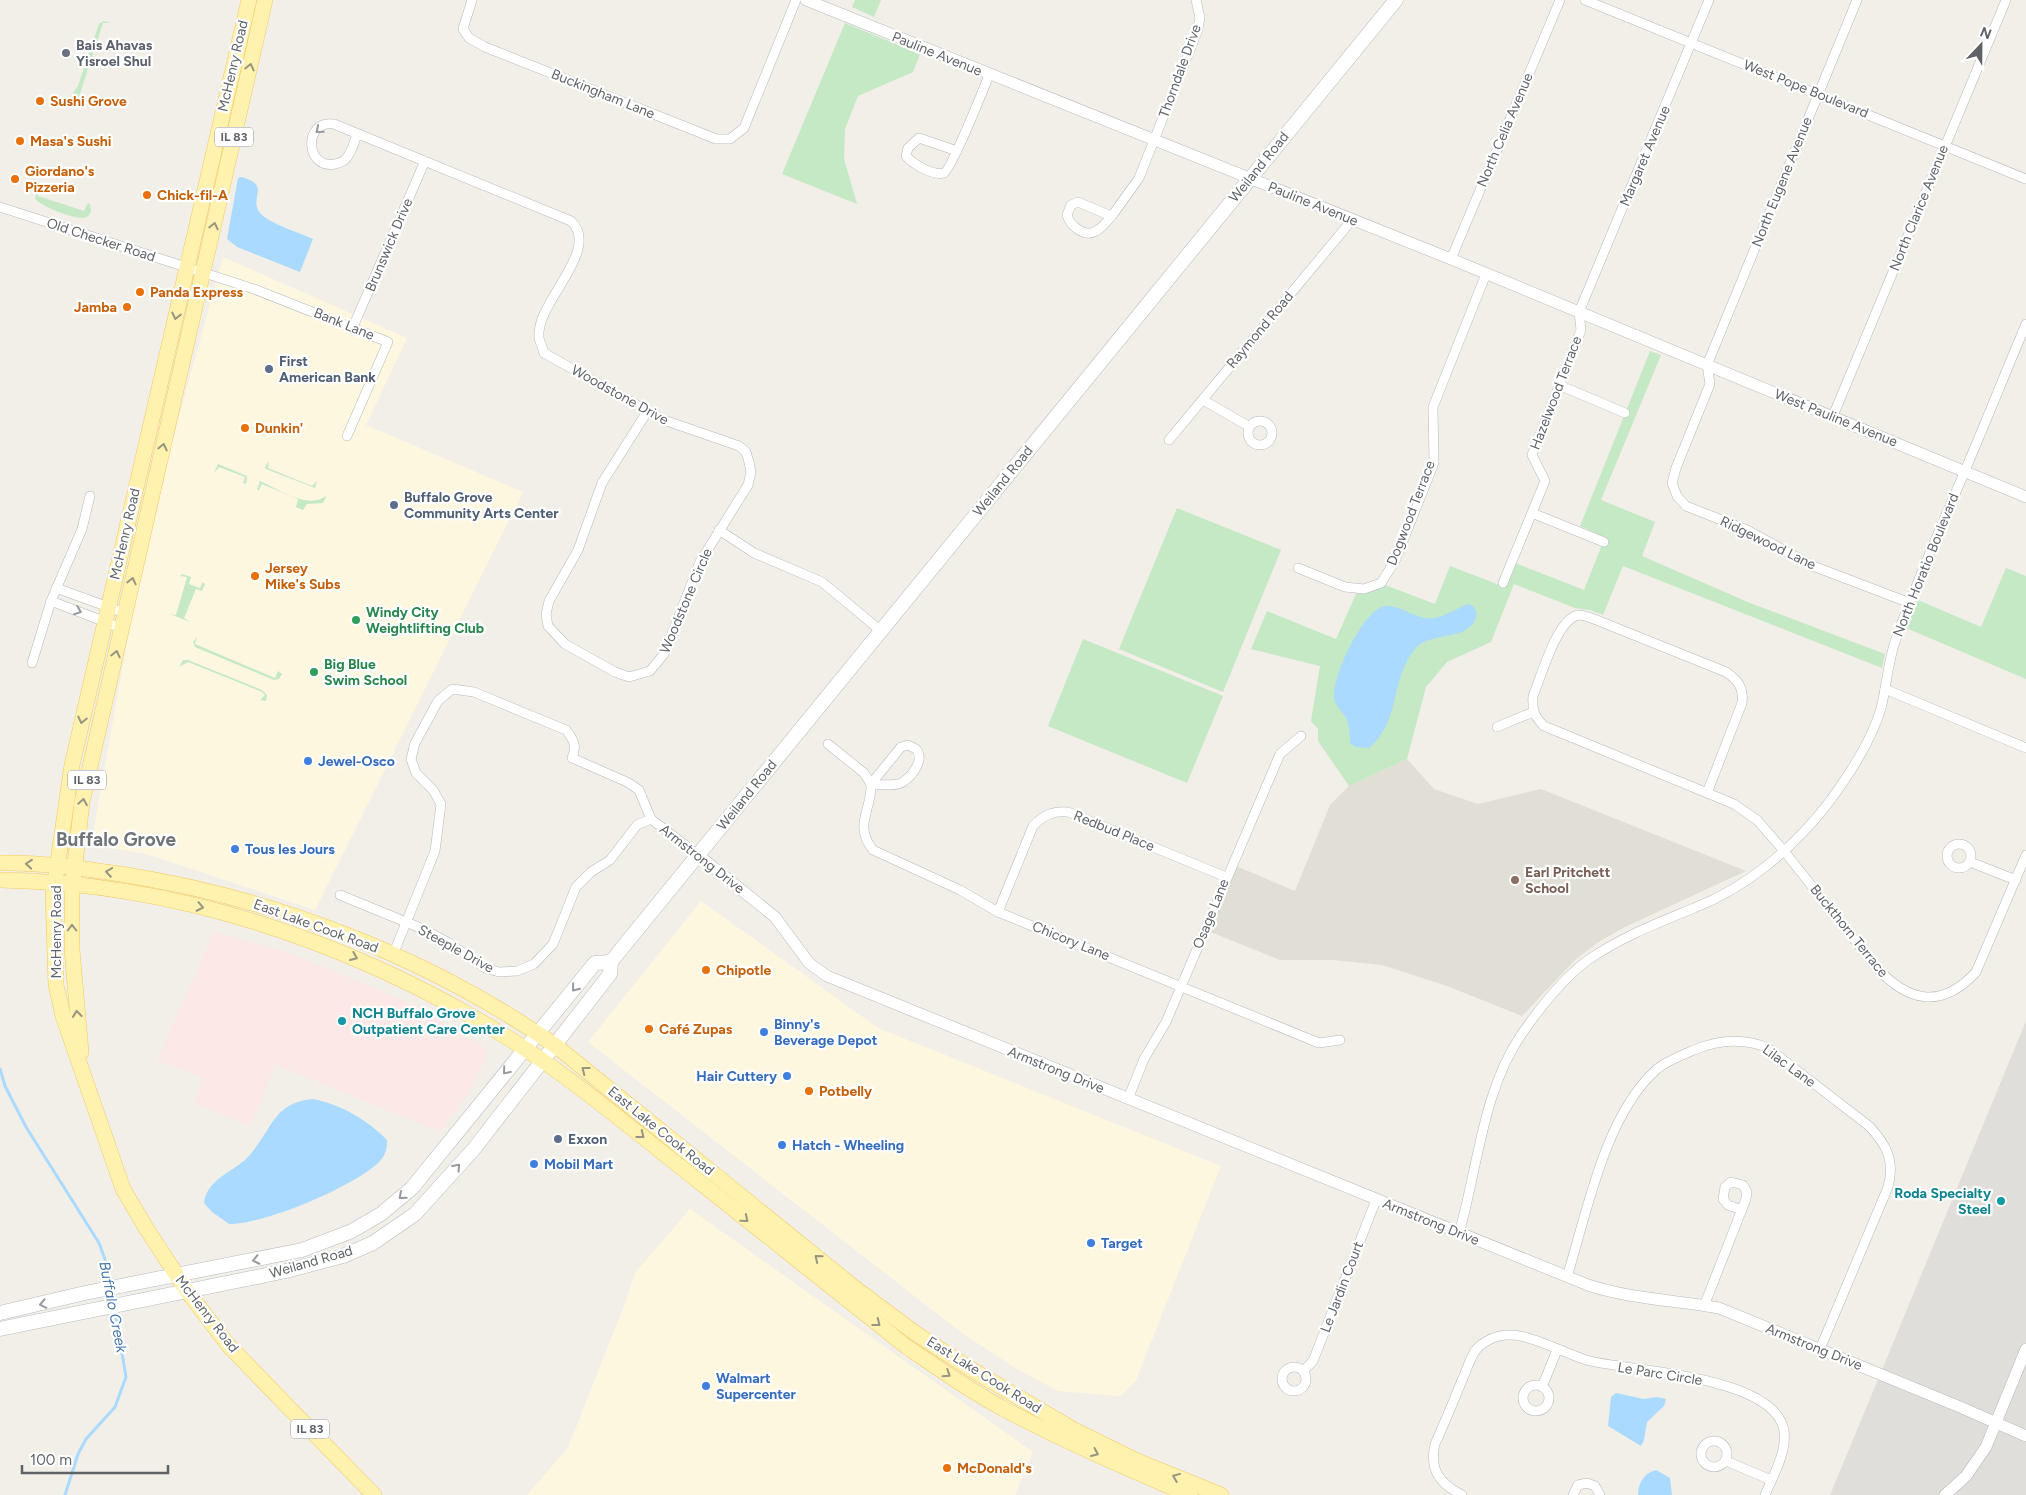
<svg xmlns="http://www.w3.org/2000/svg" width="2026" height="1495" font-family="Figtree,sans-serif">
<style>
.commercial{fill:#fef7e0}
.industrial{fill:#e0deda}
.education{fill:#e1ded6}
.medical{fill:#fce8e6}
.green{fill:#c5e8c5}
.water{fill:#aadaff}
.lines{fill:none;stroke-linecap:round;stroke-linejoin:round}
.stream{stroke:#aadaff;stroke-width:3}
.minor-casing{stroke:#b5b8bc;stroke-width:10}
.tertiary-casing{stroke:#b5b8bc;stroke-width:12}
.secondary-casing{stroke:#b6babf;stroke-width:15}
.primary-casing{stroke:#f2c960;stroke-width:16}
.minor{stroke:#fff;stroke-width:9}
.tertiary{stroke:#fff;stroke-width:11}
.secondary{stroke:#fff;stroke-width:14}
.primary{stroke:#fff2af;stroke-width:15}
.oneway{stroke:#979581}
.oneway2{stroke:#979a9d}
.worship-dot{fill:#6b7280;stroke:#fff;stroke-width:2}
.food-dot{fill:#e8710a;stroke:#fff;stroke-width:2}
.service-dot{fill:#5c6f8a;stroke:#fff;stroke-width:2}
.leisure-dot{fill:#2e9e5b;stroke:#fff;stroke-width:2}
.shop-dot{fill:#3f7fe0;stroke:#fff;stroke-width:2}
.education-dot{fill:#8d6e63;stroke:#fff;stroke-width:2}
.culture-dot{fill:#0f9aa8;stroke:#fff;stroke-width:2}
.labels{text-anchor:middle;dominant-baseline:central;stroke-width:4.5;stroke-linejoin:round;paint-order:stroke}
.shield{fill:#fff;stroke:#8f9295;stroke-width:1}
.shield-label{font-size:12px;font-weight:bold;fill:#5f6368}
.worship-label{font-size:14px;font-weight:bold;fill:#5b616d;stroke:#fff;text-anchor:start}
.street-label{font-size:14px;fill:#5f6368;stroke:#fff}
.food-label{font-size:14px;font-weight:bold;fill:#c56008;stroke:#fff;text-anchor:start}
.service-label{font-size:14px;font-weight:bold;fill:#4e5e75;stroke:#fff;text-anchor:start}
.leisure-label{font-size:14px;font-weight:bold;fill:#27864d;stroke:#fff;text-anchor:start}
.shop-label{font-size:14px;font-weight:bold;fill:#366cbe;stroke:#fff;text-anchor:start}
.education-label{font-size:14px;font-weight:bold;fill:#785e54;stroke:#fff;text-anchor:start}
.culture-label{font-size:14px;font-weight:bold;fill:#0d838f;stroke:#fff;text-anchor:start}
.water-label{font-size:15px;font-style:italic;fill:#4174aa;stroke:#fff}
.district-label{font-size:19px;font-weight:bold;fill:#70757a;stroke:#fff}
</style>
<rect width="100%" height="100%" fill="#f1efe8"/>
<!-- commercial -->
<g class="commercial">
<polygon points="223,257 407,338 366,425 523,492 315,910 147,854 104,847 95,838 94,827 132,615 158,493"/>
<polygon points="701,901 878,1028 1221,1166 1136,1380 1121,1396 1058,1391 1017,1369 962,1333 588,1042"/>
<polygon points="690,1209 1033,1452 1015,1495 527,1495 568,1448 624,1306 635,1273"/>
</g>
<!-- industrial -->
<polygon class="industrial" points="2026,1021 2026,1495 1830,1495 1884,1365"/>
<!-- education -->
<polygon class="education" points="1407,759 1434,789 1478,804 1541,789 1746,871 1623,928 1597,943 1576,959 1522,1016 1447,986 1382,965 1333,960 1280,960 1208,931 1236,866 1295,891 1330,805 1349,786"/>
<!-- medical -->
<polygon class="medical" points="214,932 285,951 408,1002 481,1045 488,1054 467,1095 440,1132 276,1065 250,1126 194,1103 203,1078 157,1060"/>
<!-- green -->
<g class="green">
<polygon points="855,0 881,0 874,17 852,7"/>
<polygon points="104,21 111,23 103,23 76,106 68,103 67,101 78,86 99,24"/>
<polygon points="845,23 920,54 913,72 858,96 845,129 844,159 857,204 782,174"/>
<path d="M37 189H39L38 196 84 211 88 203 90 204 91 212C89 215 87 218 82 218 72 218 39 206 35 198Z"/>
<polygon points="1650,351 1661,355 1601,500 1655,522 1642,556 1750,603 1885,654 1882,668 1623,566 1603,615 1590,610 1575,608 1514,584 1491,642 1447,662 1426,687 1407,759 1349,786 1318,741 1318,729 1311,721 1320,666 1251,649 1267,611 1336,639 1356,594 1375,590 1385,585 1435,604 1450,566 1505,587 1515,563 1584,590 1605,537 1580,526"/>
<polygon points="269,461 268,468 312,486 317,481 315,488 266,469 265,467"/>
<polygon points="218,464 247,476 246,484 243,483 245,477 219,467 214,473"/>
<path d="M260 481C278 489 310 511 327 495L323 503 307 504 303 510 296 507 298 499 262 484 259 490H257Z"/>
<polygon points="1177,508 1281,550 1223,692 1119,649"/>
<polygon points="2006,568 2026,576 2026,679 1906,628 1918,600 1981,627"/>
<polygon points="182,574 191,577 189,584 200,588 203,582 205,584 202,591 196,589 184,618 190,622 170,614 176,615 187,577 180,576"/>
<polygon points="197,637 195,644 275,678 278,671 282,674 279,679 274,680 195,647 193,642"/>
<polygon points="1083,639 1223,696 1187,783 1048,726"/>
<polygon points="183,660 188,660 262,690 267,695 266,701 260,700 265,695 262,692 188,662 179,667"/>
</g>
<!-- water -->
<g class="water">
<path d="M242 177C272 186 248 197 260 213 268 223 300 233 313 239L300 272 237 247 227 239 238 178Z"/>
<path d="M1469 604 1474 607 1477 613C1472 644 1432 629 1415 649 1389 681 1402 720 1369 748L1356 747 1350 743C1350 735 1349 727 1347 720 1343 712 1335 706 1334 697 1332 678 1363 609 1385 606 1399 605 1412 616 1425 618 1441 621 1455 608 1469 604Z"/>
<path d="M313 1099C340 1104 368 1120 387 1140 387 1149 386 1154 380 1161 356 1186 263 1225 229 1224L212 1212 204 1203C207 1180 230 1173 245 1160 260 1146 270 1121 282 1111 291 1103 301 1100 313 1099Z"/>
<polygon points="1616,1393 1644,1399 1657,1397 1666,1399 1664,1406 1647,1422 1644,1440 1641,1446 1608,1426 1611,1397"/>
<path d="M1656 1470 1670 1478 1672 1495H1638C1638 1483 1644 1473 1656 1470Z"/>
</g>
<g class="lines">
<!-- stream -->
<g class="stream">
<polyline points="0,1069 5,1086 26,1127 99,1243 107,1265 110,1285"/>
<polyline points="65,1495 78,1454 86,1439 115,1407 126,1377 115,1311"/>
</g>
<defs>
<g id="minor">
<polyline points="472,0 463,29 469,38 485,47 716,139 730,139 744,128 796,0"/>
<polyline points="1585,0 2026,179"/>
<polyline points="1857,0 1707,365 1710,384 1676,468 1672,483 1677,496 1686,506 1747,530 1813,566 1910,603"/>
<path d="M357 134C355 141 352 150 348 156 345 161 340 163 335 164 305 170 303 119 334 124L571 221C602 251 535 302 539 338 540 343 543 348 544 353L664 420 739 446 746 452 749 462 751 472 748 485 700 562 664 654 650 671 629 677 615 672 565 644 548 626 546 614 549 601 578 550 602 483 647 412"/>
<path d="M957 151 919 138 908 148 906 156C913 164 933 176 944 173 951 170 984 88 989 75"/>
<polyline points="0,207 254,289 388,342 347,436"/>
<path d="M1111 216 1078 202 1071 205 1067 215C1070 226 1085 238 1096 231 1103 228 1109 219 1114 213L1139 178 1197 32 1200 18 1196 0"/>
<polyline points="1451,259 1560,0"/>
<polyline points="353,327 424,163"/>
<polyline points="1559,385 1625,413"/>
<polyline points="1203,400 1250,427"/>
<polyline points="1833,416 2006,0"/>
<circle cx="1260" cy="433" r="12"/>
<polyline points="1169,440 1352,220"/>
<polyline points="1532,513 1604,542"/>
<polyline points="719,530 754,553 822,582 881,631"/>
<polyline points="1298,568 1345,587 1364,589 1381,583 1395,561 1434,463 1433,407 1486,274"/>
<polyline points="1503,583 1545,481 1532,455 1581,330 1579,312 1709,0"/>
<polyline points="56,588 125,613"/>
<polyline points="51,601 121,628"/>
<polyline points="32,663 51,601 82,529 90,496"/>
<polyline points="1885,689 2026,748"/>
<polyline points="1497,727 1533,712"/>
<path d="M828 744 864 773 871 784C872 810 853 825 873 850L960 890 998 912 1319 1043 1340 1040"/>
<path d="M908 745 916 749C925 759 913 775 903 782 895 787 881 784 871 784L901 747Z"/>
<path d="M1707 793 1742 703C1744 688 1738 680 1726 672L1594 619C1589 617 1583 615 1578 615 1557 619 1541 677 1533 696 1532 710 1534 716 1544 726L1734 804 1757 820 1784 851 1876 967C1909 1003 1942 1009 1976 972L2026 855"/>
<circle cx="1959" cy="856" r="12"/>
<polyline points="1970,862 2016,880"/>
<polyline points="340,895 423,929 449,943 485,968 499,972 517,971 534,964 553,944 576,887 591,872 610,860 637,825 651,819"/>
<path d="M998 912 1033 826C1044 815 1052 811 1068 812L1226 877"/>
<path d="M393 955 435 851 441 804 433 790 416 773 411 759 415 743 438 701 452 689 474 692 566 730C574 740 577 746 572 758L627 782 639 790 651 819 698 855"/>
<polyline points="1128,1099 1144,1059 1166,1022 1280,754 1301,736"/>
<path d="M1459 1233C1478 1168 1482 1093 1521 1035 1539 1009 1562 979 1588 960 1621 937 1658 923 1694 908 1746 888 1792 849 1826 806 1848 777 1871 743 1881 708 1887 685 1888 659 1897 636 1916 583 1939 532 1961 480 1983 429 2004 376 2026 324"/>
<path d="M1567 1277C1587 1212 1605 1115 1657 1069 1667 1061 1682 1055 1694 1050 1718 1040 1744 1038 1768 1048L1869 1126C1887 1145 1895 1161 1888 1187L1820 1349"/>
<polyline points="1704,1306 1746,1199 1747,1192 1743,1185 1731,1182 1725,1187 1723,1199 1728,1205 1742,1210"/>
<circle cx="1294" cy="1379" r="12"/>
<polyline points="1303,1371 1313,1361 1376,1200"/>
<circle cx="1536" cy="1398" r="13"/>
<polyline points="1542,1387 1557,1350"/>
<circle cx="1714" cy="1454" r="13"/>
<polyline points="1726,1461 1771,1480"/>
<path d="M1462 1495C1440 1484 1429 1470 1435 1444 1445 1422 1454 1400 1463 1378 1467 1369 1470 1359 1475 1351 1478 1347 1483 1343 1487 1341 1517 1322 1558 1353 1590 1361 1632 1371 1776 1376 1784 1431 1787 1452 1773 1476 1765 1495"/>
<polyline points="1573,1495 1578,1485 1587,1483 1595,1486 1600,1495"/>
</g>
<g id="tertiary">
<polyline points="806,0 1451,259 2026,497"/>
<path d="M698 855 775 917 809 963 827 976 1588 1285C1630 1299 1675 1300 1719 1308L1960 1407 2026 1436"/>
<polyline points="1945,1495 1966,1476 1986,1447 2026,1349"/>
</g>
<g id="secondary">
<polyline points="0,1313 85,1293 302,1250 352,1231 381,1214 412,1188 595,963 611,962"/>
<polyline points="0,1329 286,1271 343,1256 373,1243 415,1214 473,1150 610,974 611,962 618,953 1396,0"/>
</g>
<g id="primary">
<polyline points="249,0 72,765 53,896 56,985 63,1016 123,1189 146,1228 187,1291 229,1346 374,1495"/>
<path d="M0 863C40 862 80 868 120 874 275 898 426 956 556 1046L856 1289 915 1333 969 1368 1074 1430 1137 1461 1221 1495"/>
<path d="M0 880C177 883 350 942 500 1033 563 1071 620 1119 677 1164 754 1225 830 1286 907 1347 939 1369 972 1392 1006 1410 1066 1442 1128 1469 1190 1495"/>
<polyline points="81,1052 72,950 72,891 82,802 265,0"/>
</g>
</defs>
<!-- minor casing -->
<use href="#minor" class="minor-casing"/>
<!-- tertiary casing -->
<use href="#tertiary" class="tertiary-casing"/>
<!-- secondary casing -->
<use href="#secondary" class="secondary-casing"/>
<!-- primary casing -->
<use href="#primary" class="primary-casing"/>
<!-- minor -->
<use href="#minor" class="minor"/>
<!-- tertiary -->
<use href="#tertiary" class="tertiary"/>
<!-- secondary -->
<use href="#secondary" class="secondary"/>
<!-- primary -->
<use href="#primary" class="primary"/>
</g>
<!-- one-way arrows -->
<defs><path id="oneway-chevron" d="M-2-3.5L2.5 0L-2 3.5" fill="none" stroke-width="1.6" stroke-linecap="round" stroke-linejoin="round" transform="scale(1.25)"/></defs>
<g class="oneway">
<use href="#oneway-chevron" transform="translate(250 67) rotate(-77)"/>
<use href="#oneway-chevron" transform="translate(214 226) rotate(-77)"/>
<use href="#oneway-chevron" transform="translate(176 316) rotate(103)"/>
<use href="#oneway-chevron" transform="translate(163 447) rotate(-77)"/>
<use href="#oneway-chevron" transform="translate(132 581) rotate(-77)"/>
<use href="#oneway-chevron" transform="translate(116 654) rotate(-77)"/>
<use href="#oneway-chevron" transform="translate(82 720) rotate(103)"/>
<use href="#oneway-chevron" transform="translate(83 802) rotate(-80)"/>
<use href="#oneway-chevron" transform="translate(29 864) rotate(-175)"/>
<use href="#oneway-chevron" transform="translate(109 872) rotate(-171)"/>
<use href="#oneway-chevron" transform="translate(200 907) rotate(12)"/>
<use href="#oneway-chevron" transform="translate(72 928) rotate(-90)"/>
<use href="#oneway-chevron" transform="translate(354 957) rotate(23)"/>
<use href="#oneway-chevron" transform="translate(77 1014) rotate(-96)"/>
<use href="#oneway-chevron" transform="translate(585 1070) rotate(-142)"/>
<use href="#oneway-chevron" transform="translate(641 1135) rotate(38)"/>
<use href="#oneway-chevron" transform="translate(745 1219) rotate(39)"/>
<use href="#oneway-chevron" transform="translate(818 1258) rotate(-141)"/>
<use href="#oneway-chevron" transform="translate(877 1323) rotate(38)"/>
<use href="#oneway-chevron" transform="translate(947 1374) rotate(33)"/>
<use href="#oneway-chevron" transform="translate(1095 1453) rotate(24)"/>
<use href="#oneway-chevron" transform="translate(1176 1477) rotate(-158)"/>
</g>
<g class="oneway2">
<use href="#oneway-chevron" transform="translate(319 130) rotate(140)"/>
<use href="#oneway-chevron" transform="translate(78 611) rotate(21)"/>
<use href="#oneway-chevron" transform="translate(575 988) rotate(129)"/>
<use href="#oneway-chevron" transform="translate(506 1071) rotate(130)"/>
<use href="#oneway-chevron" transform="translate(457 1167) rotate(-48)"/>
<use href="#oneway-chevron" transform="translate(402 1196) rotate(139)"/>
<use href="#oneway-chevron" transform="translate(256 1260) rotate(168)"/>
<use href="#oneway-chevron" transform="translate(43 1304) rotate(169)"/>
</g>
<!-- markers -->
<circle class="worship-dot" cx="66" cy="53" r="5"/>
<g class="food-dot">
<circle cx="40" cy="101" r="5"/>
<circle cx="20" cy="141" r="5"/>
<circle cx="15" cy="179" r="5"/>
<circle cx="147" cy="195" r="5"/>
<circle cx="140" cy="292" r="5"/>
<circle cx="127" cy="307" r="5"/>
<circle cx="245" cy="428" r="5"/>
<circle cx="255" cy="576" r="5"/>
<circle cx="706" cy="970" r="5"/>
<circle cx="649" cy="1029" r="5"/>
<circle cx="809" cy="1091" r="5"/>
<circle cx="947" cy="1468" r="5"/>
</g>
<g class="service-dot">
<circle cx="269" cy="369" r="5"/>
<circle cx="394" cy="505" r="5"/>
<circle cx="558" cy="1139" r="5"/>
</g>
<g class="leisure-dot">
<circle cx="356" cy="620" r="5"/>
<circle cx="314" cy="672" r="5"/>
</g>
<g class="shop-dot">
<circle cx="308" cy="761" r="5"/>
<circle cx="235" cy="849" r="5"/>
<circle cx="764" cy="1032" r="5"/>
<circle cx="787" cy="1076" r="5"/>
<circle cx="782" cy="1145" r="5"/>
<circle cx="534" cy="1164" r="5"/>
<circle cx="1091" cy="1243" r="5"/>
<circle cx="706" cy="1386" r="5"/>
</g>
<circle class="education-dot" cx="1515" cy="880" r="5"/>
<g class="culture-dot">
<circle cx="342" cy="1021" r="5"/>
<circle cx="2001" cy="1201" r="5"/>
</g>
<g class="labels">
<!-- shield labels -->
<g class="shield">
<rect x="215" y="127.5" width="38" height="19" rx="4"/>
<rect x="68" y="770.5" width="38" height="19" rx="4"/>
<rect x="291" y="1419.5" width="38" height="19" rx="4"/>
</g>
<g class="shield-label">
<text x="234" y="137">IL 83</text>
<text x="87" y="780">IL 83</text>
<text x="310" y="1429">IL 83</text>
</g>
<!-- worship labels -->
<g class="worship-label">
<text x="76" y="45">Bais Ahavas<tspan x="76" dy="16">Yisroel Shul</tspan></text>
</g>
<!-- street labels -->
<g class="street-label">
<text transform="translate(937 54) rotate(22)">Pauline Avenue</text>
<text transform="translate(233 66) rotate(-77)">McHenry Road</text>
<text transform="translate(1180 71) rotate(-70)">Thorndale Drive</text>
<text transform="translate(1806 89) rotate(22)">West Pope Boulevard</text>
<text transform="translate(603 94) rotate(22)">Buckingham Lane</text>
<text transform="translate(1505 130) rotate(-67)">North Celia Avenue</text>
<text transform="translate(1645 156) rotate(-67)">Margaret Avenue</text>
<text transform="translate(1259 167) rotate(-51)">Weiland Road</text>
<text transform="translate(1782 182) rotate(-68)">North Eugene Avenue</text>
<text transform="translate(1313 204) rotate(22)">Pauline Avenue</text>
<text transform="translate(1919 208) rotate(-68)">North Clarice Avenue</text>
<text transform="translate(101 240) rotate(18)">Old Checker Road</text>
<text transform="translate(389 245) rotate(-67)">Brunswick Drive</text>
<text transform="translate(344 324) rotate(22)">Bank Lane</text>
<text transform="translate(1260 330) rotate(-50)">Raymond Road</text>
<text transform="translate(1556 393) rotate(-69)">Hazelwood Terrace</text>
<text transform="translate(620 395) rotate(29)">Woodstone Drive</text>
<text transform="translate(1836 418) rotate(22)">West Pauline Avenue</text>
<text transform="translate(1003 481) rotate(-51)">Weiland Road</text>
<text transform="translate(1411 513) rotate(-69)">Dogwood Terrace</text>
<text transform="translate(125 534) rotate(-77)">McHenry Road</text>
<text transform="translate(1768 543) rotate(26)">Ridgewood Lane</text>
<text transform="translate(1926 565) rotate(-68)">North Horatio Boulevard</text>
<text transform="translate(686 601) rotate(-67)">Woodstone Circle</text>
<text transform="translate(747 795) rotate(-51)">Weiland Road</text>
<text transform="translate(1114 831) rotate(22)">Redbud Place</text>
<text transform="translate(702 859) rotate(38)">Armstrong Drive</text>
<text transform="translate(1211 914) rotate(-68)">Osage Lane</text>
<text transform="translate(316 926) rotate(20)">East Lake Cook Road</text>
<text transform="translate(1849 931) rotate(51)">Buckthorn Terrace</text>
<text transform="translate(56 932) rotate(-90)">McHenry Road</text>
<text transform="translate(1071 941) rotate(22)">Chicory Lane</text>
<text transform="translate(456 949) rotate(29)">Steeple Drive</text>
<text transform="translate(1789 1066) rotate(36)">Lilac Lane</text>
<text transform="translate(1056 1070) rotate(22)">Armstrong Drive</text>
<text transform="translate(661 1131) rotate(39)">East Lake Cook Road</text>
<text transform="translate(1431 1222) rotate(22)">Armstrong Drive</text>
<text transform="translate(311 1262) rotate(-16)">Weiland Road</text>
<text transform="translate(1342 1287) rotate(-69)">Le Jardin Court</text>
<text transform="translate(207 1314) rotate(52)">McHenry Road</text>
<text transform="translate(1814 1347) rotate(22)">Armstrong Drive</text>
<text transform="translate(1660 1374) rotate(9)">Le Parc Circle</text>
<text transform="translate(984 1375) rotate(32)">East Lake Cook Road</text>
</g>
<!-- food labels -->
<g class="food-label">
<text x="50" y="101">Sushi Grove</text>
<text x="30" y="141">Masa's Sushi</text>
<text x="25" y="171">Giordano's<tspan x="25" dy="16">Pizzeria</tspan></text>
<text x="157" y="195">Chick-fil-A</text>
<text x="150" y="292">Panda Express</text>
<text x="117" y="307" text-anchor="end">Jamba</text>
<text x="255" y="428">Dunkin'</text>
<text x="265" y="568">Jersey<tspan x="265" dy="16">Mike's Subs</tspan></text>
<text x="716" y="970">Chipotle</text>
<text x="659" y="1029">Café Zupas</text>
<text x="819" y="1091">Potbelly</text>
<text x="957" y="1468">McDonald's</text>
</g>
<!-- service labels -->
<g class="service-label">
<text x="279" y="361">First<tspan x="279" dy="16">American Bank</tspan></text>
<text x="404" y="497">Buffalo Grove<tspan x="404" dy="16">Community Arts Center</tspan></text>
<text x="568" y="1139">Exxon</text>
</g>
<!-- leisure labels -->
<g class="leisure-label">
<text x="366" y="612">Windy City<tspan x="366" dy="16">Weightlifting Club</tspan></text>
<text x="324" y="664">Big Blue<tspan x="324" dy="16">Swim School</tspan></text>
</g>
<!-- shop labels -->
<g class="shop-label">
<text x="318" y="761">Jewel-Osco</text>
<text x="245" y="849">Tous les Jours</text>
<text x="774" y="1024">Binny's<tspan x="774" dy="16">Beverage Depot</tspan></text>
<text x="777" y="1076" text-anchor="end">Hair Cuttery</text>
<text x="792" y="1145">Hatch - Wheeling</text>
<text x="544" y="1164">Mobil Mart</text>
<text x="1101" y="1243">Target</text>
<text x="716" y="1378">Walmart<tspan x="716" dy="16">Supercenter</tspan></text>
</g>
<!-- education labels -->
<g class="education-label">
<text x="1525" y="872">Earl Pritchett<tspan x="1525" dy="16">School</tspan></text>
</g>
<!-- culture labels -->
<g class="culture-label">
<text x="352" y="1013">NCH Buffalo Grove<tspan x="352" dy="16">Outpatient Care Center</tspan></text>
<text x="1991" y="1193" text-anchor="end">Roda Specialty<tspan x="1991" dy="16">Steel</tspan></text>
</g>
<!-- water labels -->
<g class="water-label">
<text transform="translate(113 1307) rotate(79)">Buffalo Creek</text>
</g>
<!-- district labels -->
<g class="district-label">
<text x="116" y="839">Buffalo Grove</text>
</g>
</g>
<!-- north arrow -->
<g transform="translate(1981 45) rotate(22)" stroke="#ffffff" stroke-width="4" paint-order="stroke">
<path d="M0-4L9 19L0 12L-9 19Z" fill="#5f6368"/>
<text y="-8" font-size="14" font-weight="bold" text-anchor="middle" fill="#5f6368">N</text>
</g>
<!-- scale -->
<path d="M22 1465v8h146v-8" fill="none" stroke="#5f6368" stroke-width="2.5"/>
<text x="30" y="1465" font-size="15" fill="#5f6368" stroke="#ffffff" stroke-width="4" paint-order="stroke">100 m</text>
</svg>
